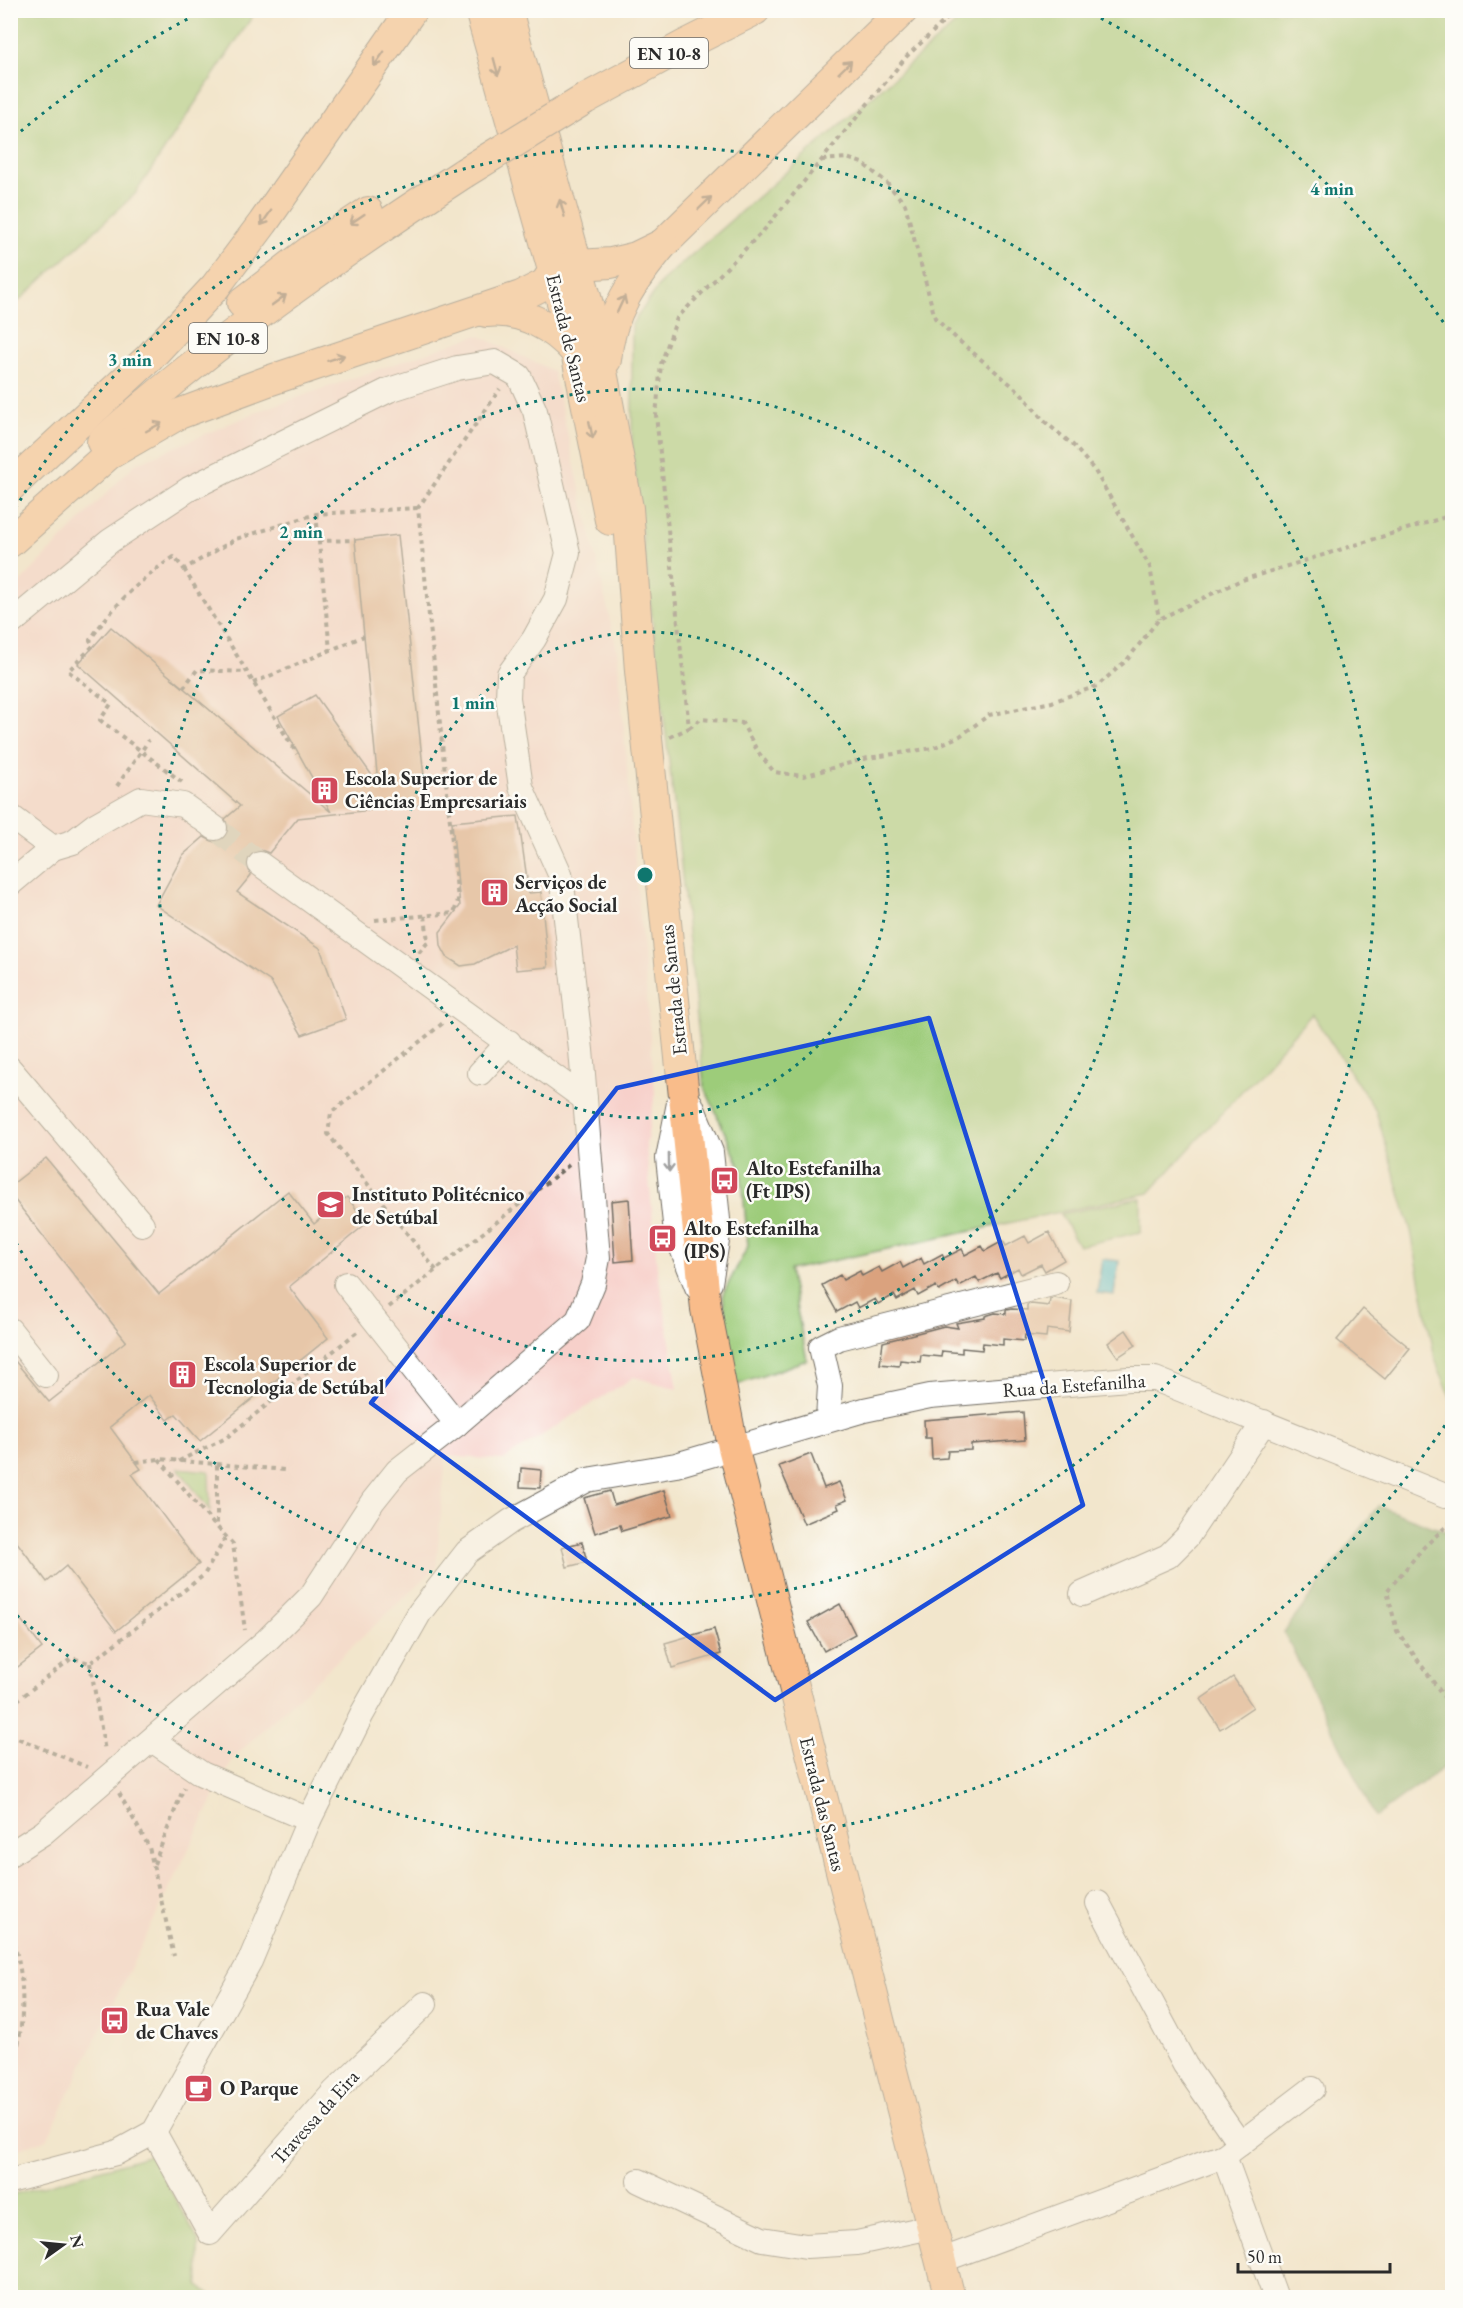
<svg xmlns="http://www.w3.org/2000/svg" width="1463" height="2308" font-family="'EB Garamond',serif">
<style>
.built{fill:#f7d0ca}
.green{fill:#9dcc7a;stroke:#647c52;stroke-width:1.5}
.forest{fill:#7eb06a;stroke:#546e4a;stroke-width:1.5}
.water{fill:#5dc6d9;stroke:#447882;stroke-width:1.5}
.building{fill:#daa27e}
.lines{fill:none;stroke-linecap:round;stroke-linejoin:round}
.minor-tunnel{stroke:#cac1ac;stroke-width:24;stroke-dasharray:24 12;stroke-linecap:butt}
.minor-casing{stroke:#716c63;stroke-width:26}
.major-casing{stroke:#716c63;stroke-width:32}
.path{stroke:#716c63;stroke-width:4;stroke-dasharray:4.5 4.5;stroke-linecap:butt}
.minor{stroke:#fff;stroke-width:24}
.major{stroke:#f9bc8a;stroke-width:30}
.major-bridge-casing{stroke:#716c63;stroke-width:32;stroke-linecap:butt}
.major-bridge{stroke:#f9bc8a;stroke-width:30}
.oneway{stroke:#886c56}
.oneway2{stroke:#a0a0a0}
.marked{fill:none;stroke:#1d4ed8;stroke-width:4.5;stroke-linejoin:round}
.ring{fill:none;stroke:#0f766e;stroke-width:3;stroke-dasharray:3 6}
.labels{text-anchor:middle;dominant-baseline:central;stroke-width:5;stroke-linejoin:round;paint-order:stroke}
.shield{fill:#fdfcf7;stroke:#6a6a68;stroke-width:1.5}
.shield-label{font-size:18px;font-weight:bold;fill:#2b2b2b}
.street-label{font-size:20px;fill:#2b2b2b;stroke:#fdfcf7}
.poi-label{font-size:20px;font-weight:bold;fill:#2b2b2b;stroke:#fdfcf7;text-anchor:start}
.centre{fill:#0f766e;stroke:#fdfcf7;stroke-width:3}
.ring-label{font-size:18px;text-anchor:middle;font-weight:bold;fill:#0f766e;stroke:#fdfcf7;stroke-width:5;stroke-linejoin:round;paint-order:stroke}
</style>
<rect width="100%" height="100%" fill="#fdfcf7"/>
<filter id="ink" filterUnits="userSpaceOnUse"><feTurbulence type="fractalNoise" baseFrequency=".0167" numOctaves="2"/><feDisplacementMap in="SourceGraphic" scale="12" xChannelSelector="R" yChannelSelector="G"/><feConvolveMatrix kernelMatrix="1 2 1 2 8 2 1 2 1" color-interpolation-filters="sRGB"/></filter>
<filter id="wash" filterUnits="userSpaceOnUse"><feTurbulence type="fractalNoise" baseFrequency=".008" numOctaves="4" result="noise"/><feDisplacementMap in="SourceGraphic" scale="24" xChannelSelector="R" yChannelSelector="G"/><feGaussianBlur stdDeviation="1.35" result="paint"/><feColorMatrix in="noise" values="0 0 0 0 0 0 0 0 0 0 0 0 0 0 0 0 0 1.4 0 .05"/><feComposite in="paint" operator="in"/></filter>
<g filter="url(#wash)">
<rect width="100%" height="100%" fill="#f2e6cc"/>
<!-- built -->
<polygon class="built" points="478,335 553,371 617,650 655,1094 646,1145 657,1266 678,1389 634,1377 503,1460 446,1456 436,1568 233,1758 47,2139 11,2152 10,593 135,464 264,409"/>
<!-- green -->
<g class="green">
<polygon points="11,10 256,11 135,194 11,308"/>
<polygon points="970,11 1452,11 1452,1401 1435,1359 1411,1231 1376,1111 1312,1014 1149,1193 789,1270 807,1360 734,1386 723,1294 748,1246 741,1169 704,1086 677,828 632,450 632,324 663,280"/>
<polygon points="1141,1198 1141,1232 1079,1246 1060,1214"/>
<polygon points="178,1468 209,1471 210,1511"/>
<polygon points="151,2155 198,2240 199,2286 215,2297 11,2298 11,2195"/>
</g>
<!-- forest -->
<polygon class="forest" points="1378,1506 1452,1534 1452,1763 1451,1762 1375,1817 1284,1632"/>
<!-- water -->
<polygon class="water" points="1102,1259 1119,1261 1114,1295 1097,1293"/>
<g id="blocks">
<!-- building -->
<g class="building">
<polygon points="398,535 427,804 298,818 269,853 261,850 249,855 246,863 251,875 237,892 320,948 346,1019 302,1035 271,982 156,905 183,855 204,837 214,842 226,837 229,829 225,819 240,806 78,664 111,627 331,812 278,716 315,695 378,784 355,540"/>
<polygon points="518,816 529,893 541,892 548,967 516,970 513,945 475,964 461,966 447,957 441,946 440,932 460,906 452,822"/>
<polygon points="46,1158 159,1294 288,1191 314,1224 347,1197 367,1223 289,1287 328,1338 200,1441 176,1414 168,1420 149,1395 110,1427 141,1469 132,1474 199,1564 116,1631 66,1566 47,1582 10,1533 10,1355 49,1402 126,1341 10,1194 10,1186"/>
<polygon points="629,1199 633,1260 615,1262 611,1201"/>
<polygon points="1049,1232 1064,1260 1045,1271 1041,1264 1021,1274 1018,1268 1000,1278 997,1273 979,1282 976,1277 959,1286 956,1281 939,1291 936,1286 918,1296 915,1290 897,1300 894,1295 878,1304 875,1299 858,1308 855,1302 837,1312 822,1285 840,1275 843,1280 860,1271 862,1276 879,1267 882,1272 900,1262 903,1268 921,1258 924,1264 942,1254 944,1258 962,1249 965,1255 982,1246 985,1251 1003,1241 1006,1246 1025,1236 1029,1243"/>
<polygon points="1054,1298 1072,1301 1069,1332 1047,1329 1046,1337 1025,1335 1024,1341 1003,1339 1003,1345 983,1343 982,1350 962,1348 962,1353 942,1351 941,1357 921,1355 920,1362 900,1360 899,1366 880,1364 883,1342 944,1326 958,1328 956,1323 985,1318 985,1316 995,1313 1006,1314 1006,1310 1012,1309 1027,1310 1027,1305 1031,1304 1049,1306 1050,1299"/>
<polygon points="1363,1309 1410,1348 1385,1379 1337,1340"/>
<polygon points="1126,1330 1136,1345 1118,1357 1108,1343"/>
<polygon points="1023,1412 1025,1440 971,1444 971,1450 948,1451 947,1458 932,1459 931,1438 925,1438 924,1420"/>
<polygon points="811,1454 824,1488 839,1482 847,1500 837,1504 839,1509 804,1524 779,1466"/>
<polygon points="521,1468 541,1470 540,1488 520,1487"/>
<polygon points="664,1490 672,1516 622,1531 620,1525 595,1533 584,1498 610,1491 614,1505"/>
<polygon points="582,1542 587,1562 567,1567 562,1547"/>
<polygon points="840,1604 855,1634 824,1651 808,1622"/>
<polygon points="10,1605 42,1648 10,1673"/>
<polygon points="714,1629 721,1654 672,1668 665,1643"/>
<polygon points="1233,1677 1253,1707 1220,1729 1201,1699"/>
</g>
</g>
</g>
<g filter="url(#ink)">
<use href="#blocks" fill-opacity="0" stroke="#716c63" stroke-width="1.5"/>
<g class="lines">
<!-- minor-tunnel -->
<polyline class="minor-tunnel" points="215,828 260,864"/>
<defs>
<g id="minor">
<polyline points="10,624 110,541 189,489 389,390 457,368 495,362 519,376 535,411 568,553 556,599 534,639 509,674 508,698 521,787 560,874 562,884 581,1050 598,1258 593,1284 578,1320 457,1424 397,1471 373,1501 311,1596 267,1640 43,1833 10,1854"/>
<polyline points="10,816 53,848 73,842 95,825 141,799 183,805 215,828"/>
<polyline points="260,864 585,1099"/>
<polyline points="10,884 53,848"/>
<polyline points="10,1069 142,1224"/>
<polyline points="480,1073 509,1042"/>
<polyline points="679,1103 668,1158 676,1233 697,1287"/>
<polyline points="691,1104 711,1152 719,1229 710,1283"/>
<polyline points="346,1284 457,1424"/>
<polyline points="10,1330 46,1375"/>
<polyline points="828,1419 830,1386 821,1347 839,1338 1056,1283"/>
<polyline points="1082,1594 1168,1556 1187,1537 1264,1422"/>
<polyline points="152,1740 202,1774 309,1820"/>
<polyline points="1098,1903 1185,2065 1240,2144"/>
<polyline points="154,2132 210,2233 334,2092 425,2004"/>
<polyline points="1224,2156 1276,2298"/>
<polyline points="10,2181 116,2153 154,2132 250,1961 309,1820 362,1714 420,1612 467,1552 511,1521 587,1480 676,1465 864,1410 930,1396 1128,1379 1155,1379 1445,1496"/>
<polyline points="639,2181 762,2239 806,2246 857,2243 931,2227"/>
<polyline points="940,2261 1224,2156 1312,2089"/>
</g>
<g id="major">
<polyline points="480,10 576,352 610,520"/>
<polyline points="507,10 592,319 628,508 640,671 706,1309 733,1447 950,2298"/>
<polyline points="585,99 683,46 755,10"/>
<polyline points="242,303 311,250 368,212"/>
<path d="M486 312C521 308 554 327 576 352"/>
<path d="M606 360C610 312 633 280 663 244L903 10"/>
<path d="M102 442C215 341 338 255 464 173"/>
<polyline points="10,487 149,358 215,287 263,223 412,10"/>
<polyline points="10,542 108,455 179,414 268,381 521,296 545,284 553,272 578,265 611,263 636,257 663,244"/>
</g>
</defs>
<!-- minor casing -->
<use href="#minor" class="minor-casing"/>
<!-- major casing -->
<use href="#major" class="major-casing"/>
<!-- path -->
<g class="path">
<polyline points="822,160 847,158 862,163 885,181 905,204 935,318 958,340 1021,393 1044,421 1073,445 1095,471 1150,567 1159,619"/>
<polyline points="316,514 330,650"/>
<polyline points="318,541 355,540"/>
<polyline points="184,569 297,754"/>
<polyline points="253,683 364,636"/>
<polyline points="183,688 197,670 246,672"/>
<polyline points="689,728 701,719 742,723 758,752 774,772 803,776 868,758 933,748 960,736 989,715 1052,702 1097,686 1127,660 1159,619 1239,581 1452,515"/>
<polyline points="670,737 689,728 656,415 661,364 677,318 765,229 907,56 956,10"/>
<path d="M182 782 100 720 111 704 68 671 93 646 90 640C113 606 140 579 174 557L184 569 236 539 316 514 418 508"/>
<polyline points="117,786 149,740"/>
<polyline points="375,920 454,913 458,900 418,508 500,389"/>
<polyline points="419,953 428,942 425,915"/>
<polyline points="436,1270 328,1134 331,1113 443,1023"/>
<polyline points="389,1307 569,1165"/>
<polyline points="159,1459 216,1527"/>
<polyline points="179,1461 226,1438 357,1332"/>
<polyline points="136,1462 159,1459 285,1470"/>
<polyline points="217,1465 217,1527 233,1544 245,1630"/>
<polyline points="1452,1521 1424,1547 1387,1591 1397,1631 1452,1708"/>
<polyline points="90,1663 105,1751"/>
<polyline points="10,1706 72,1658 90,1663 204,1575 226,1537"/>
<polyline points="10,1735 87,1767"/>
<polyline points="119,1793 149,1847 174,1956"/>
<polyline points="154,1864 184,1787"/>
<path d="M10 1934C28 1976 25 2032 10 2075"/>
</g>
<!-- minor -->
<use href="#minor" class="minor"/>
<!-- major -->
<use href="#major" class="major"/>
<defs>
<polyline id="major-bridge" points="464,173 585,99"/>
</defs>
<!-- major-bridge casing -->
<use href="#major-bridge" class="major-bridge-casing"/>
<!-- major-bridge -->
<use href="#major-bridge" class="major-bridge"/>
</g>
<!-- one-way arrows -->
<defs><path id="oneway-shaft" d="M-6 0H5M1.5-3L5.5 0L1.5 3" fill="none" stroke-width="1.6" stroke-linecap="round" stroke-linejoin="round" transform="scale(1.5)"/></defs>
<g class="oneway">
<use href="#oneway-shaft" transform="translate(379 59) rotate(125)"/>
<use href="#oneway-shaft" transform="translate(496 67) rotate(75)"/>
<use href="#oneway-shaft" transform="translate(845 67) rotate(-44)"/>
<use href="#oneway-shaft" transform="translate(705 203) rotate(-44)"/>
<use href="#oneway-shaft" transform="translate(562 208) rotate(-106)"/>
<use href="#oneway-shaft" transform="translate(266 218) rotate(125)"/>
<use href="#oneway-shaft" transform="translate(357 219) rotate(146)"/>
<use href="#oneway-shaft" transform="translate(279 300) rotate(-36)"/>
<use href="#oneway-shaft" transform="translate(621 304) rotate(-65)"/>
<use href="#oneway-shaft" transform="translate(336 358) rotate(-18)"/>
<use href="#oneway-shaft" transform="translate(154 427) rotate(-28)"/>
<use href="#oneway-shaft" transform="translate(591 430) rotate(78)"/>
</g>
<use class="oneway2" href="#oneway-shaft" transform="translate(669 1163) rotate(89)"/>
</g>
<!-- marked area -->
<path d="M0 0H1463V2308H0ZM929 1018 1083 1505 775 1700 371 1403 617 1088Z" fill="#f2e6cc" fill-opacity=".55" fill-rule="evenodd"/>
<path class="marked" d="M929 1018 1083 1505 775 1700 371 1403 617 1088Z"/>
<!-- distance rings -->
<g class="ring">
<circle cx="645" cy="875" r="243"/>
<circle cx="645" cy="875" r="486"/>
<path d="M11 516A729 729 0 1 1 11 1234"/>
<path d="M1450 1418A971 971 0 0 1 14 1613M14 137A971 971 0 0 1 197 14M1093 14A971 971 0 0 1 1450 332"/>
</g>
<!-- icons -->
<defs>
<symbol id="building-square" viewBox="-11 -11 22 22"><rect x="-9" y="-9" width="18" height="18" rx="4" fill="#d1495b" stroke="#fdfcf7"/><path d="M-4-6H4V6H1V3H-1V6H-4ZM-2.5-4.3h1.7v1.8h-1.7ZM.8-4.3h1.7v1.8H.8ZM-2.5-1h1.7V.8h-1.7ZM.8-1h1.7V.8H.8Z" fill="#fff"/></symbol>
<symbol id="bus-square" viewBox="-11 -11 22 22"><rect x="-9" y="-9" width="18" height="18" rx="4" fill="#d1495b" stroke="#fdfcf7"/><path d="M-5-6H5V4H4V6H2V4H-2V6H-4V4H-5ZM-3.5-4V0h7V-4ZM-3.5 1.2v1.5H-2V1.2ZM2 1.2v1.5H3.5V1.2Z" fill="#fff"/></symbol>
<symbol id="university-square" viewBox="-11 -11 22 22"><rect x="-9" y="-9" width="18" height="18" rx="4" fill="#d1495b" stroke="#fdfcf7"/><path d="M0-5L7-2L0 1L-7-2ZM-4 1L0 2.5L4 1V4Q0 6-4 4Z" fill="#fff"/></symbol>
<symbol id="cafe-square" viewBox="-11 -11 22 22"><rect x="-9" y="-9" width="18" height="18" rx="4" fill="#d1495b" stroke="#fdfcf7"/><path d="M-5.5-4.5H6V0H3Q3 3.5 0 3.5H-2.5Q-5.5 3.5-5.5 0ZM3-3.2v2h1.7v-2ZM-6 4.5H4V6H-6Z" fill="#fff"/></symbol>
</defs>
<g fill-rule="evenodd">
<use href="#building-square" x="308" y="774" width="33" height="33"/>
<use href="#building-square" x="478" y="876" width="33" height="33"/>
<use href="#bus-square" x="708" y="1164" width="33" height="33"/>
<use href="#university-square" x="314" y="1188" width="33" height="33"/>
<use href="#bus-square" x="646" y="1222" width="33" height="33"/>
<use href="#building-square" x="166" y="1358" width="33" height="33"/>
<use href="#bus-square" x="98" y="2004" width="33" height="33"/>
<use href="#cafe-square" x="182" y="2072" width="33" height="33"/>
</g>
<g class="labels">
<!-- shield labels -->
<g class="shield">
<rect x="630" y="38" width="78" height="30" rx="4.5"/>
<rect x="189" y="323" width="78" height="30" rx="4.5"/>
</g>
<g class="shield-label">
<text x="669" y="53">EN 10-8</text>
<text x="228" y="338">EN 10-8</text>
</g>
<!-- street labels -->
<g class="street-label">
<text transform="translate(569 338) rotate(76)">Estrada de Santas</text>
<text transform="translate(673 990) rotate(-96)">Estrada de Santas</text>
<text transform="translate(1074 1385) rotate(-4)">Rua da Estefanilha</text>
<text transform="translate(823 1804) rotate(76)">Estrada das Santas</text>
<text transform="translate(315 2117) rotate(-48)">Travessa da Eira</text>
</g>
<!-- poi labels -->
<g class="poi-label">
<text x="345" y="778">Escola Superior de<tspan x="345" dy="23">Ciências Empresariais</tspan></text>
<text x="515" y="882">Serviços de<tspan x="515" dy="23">Acção Social</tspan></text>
<text x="746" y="1168">Alto Estefanilha<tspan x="746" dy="23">(Ft IPS)</tspan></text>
<text x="352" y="1194">Instituto Politécnico<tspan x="352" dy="23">de Setúbal</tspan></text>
<text x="684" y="1228">Alto Estefanilha<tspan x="684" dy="23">(IPS)</tspan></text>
<text x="204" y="1364">Escola Superior de<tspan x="204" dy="23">Tecnologia de Setúbal</tspan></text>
<text x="136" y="2009">Rua Vale<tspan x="136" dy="23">de Chaves</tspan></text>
<text x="220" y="2088">O Parque</text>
</g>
</g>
<circle cx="645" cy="875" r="9" class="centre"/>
<g class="ring-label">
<text x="1332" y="195">4 min</text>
<text x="130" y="366">3 min</text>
<text x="301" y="538">2 min</text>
<text x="473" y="709">1 min</text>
</g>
<!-- margin -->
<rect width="1463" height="2308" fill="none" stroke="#fdfcf7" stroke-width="36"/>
<!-- north arrow -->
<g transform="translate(63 2245) rotate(75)" stroke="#fdfcf7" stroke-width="4.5" paint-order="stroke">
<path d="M0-4.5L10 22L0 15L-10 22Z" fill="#2b2b2b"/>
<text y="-9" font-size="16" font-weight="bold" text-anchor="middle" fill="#2b2b2b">N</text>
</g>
<!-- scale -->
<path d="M1238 2263v9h152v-9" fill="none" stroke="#2b2b2b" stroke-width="3"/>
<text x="1247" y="2263" font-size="18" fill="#2b2b2b" stroke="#fdfcf7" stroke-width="4.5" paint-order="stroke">50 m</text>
</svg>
